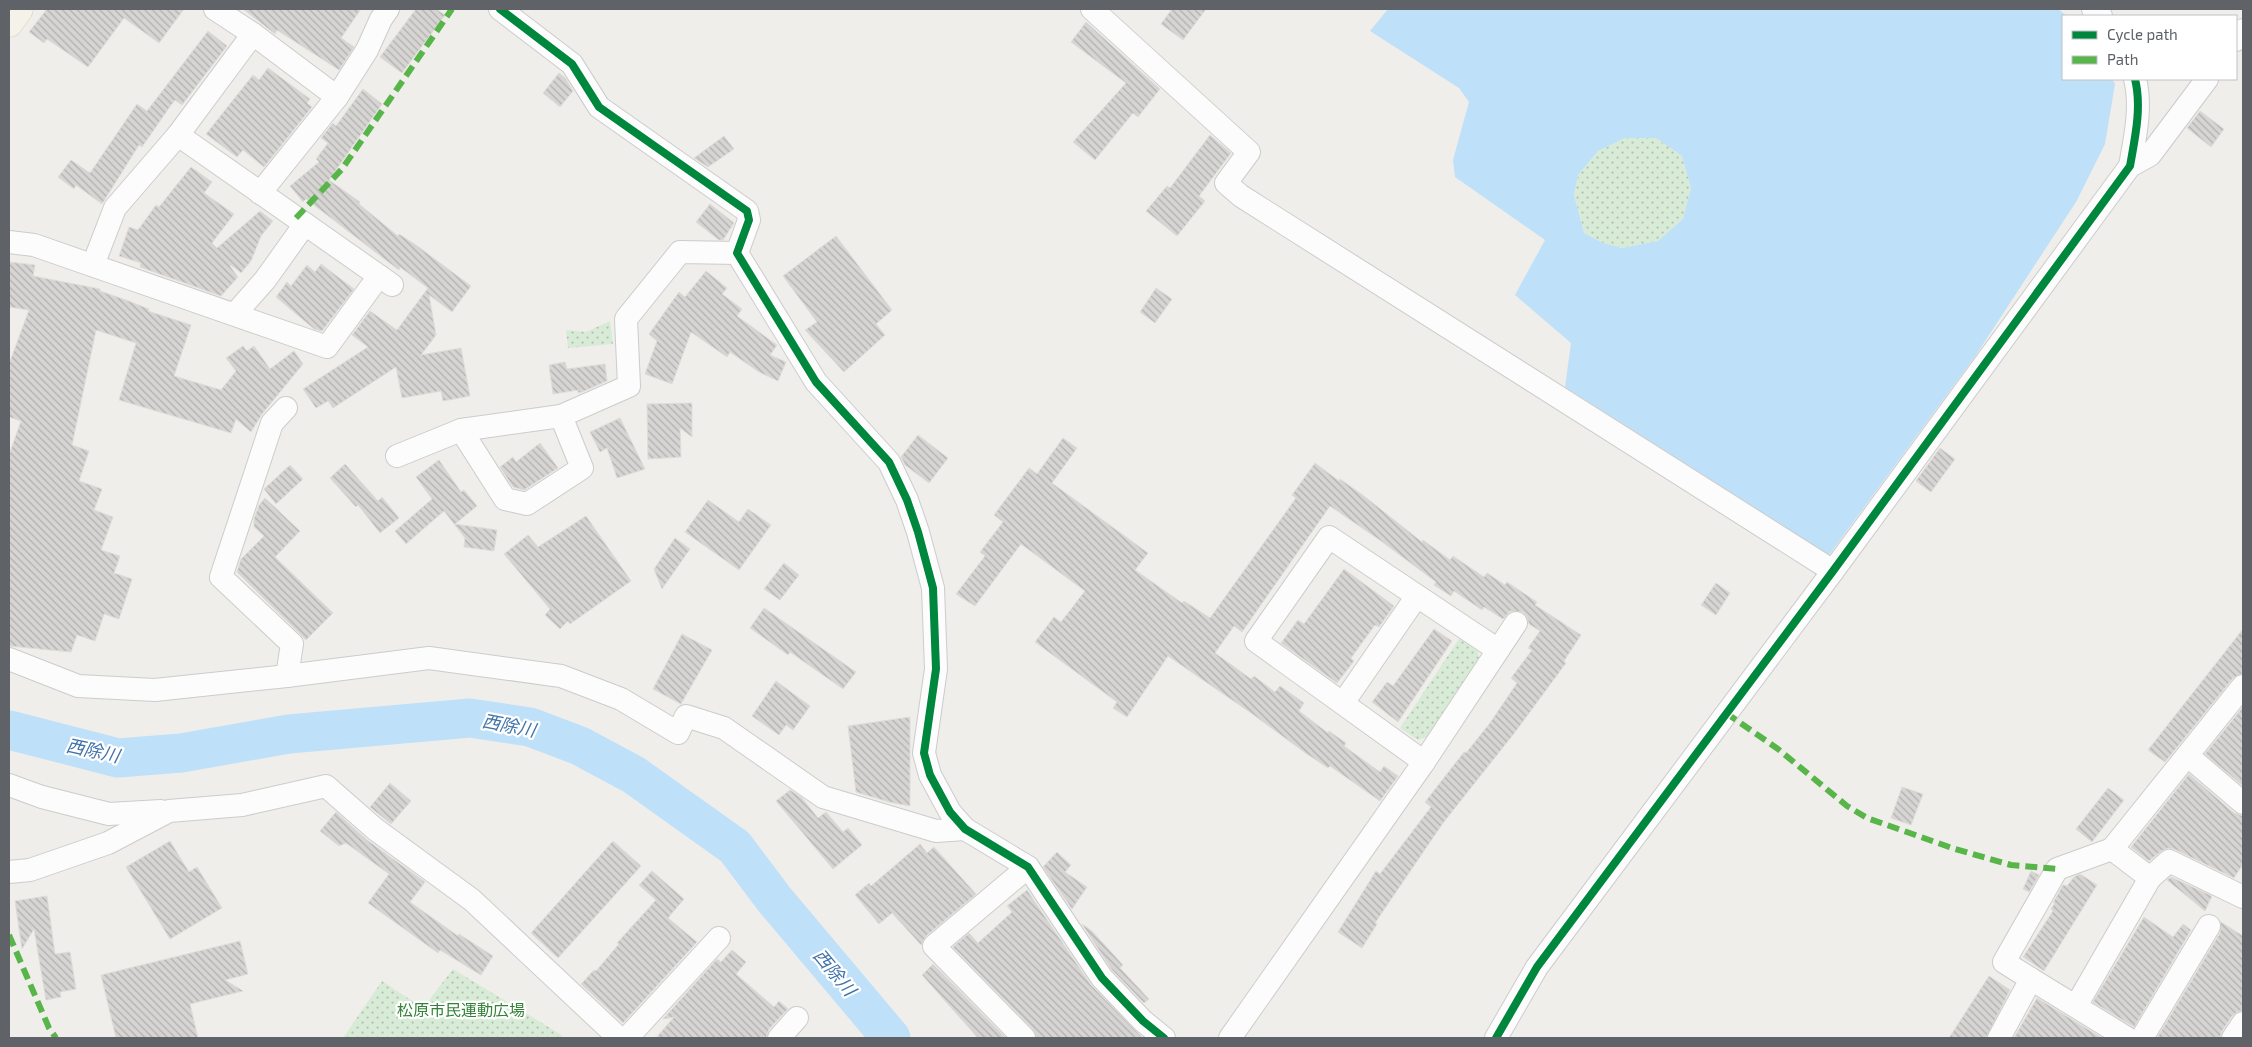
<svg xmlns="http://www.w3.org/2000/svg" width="2252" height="1047" font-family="'Exo 2','Noto Sans JP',sans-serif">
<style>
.grass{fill:url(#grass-dots)}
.water{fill:#bfe0f9;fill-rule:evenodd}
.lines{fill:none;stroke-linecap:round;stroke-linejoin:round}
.river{stroke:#bfe0f9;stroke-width:39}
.building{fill:url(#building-back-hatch);stroke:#deddd9}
.street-casing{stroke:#cbcccc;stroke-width:24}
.primary-casing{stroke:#d7ceb8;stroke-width:29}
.street{stroke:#fdfcfc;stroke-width:22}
.primary{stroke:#f4f2e9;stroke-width:28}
.quiet{stroke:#58b549;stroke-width:6;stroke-dasharray:12 6;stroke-linecap:butt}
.cycleway-casing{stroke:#fff;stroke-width:11}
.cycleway{stroke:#00873e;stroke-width:8}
.labels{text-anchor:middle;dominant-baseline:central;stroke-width:4.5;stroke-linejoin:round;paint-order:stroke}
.park-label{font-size:16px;fill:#348238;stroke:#fff}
.water-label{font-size:18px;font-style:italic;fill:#4174aa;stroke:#fff}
</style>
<defs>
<pattern id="grass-dots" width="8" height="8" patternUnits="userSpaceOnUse" patternTransform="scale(1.25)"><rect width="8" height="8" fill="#d8ebd6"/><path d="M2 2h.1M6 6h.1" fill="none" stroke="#b2c2b1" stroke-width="1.8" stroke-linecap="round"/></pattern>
<pattern id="building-back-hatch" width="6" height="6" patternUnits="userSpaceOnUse" patternTransform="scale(1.25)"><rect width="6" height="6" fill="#d6d5d3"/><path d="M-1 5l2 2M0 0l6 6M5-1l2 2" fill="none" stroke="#b1b0af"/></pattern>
</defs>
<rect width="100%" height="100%" fill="#efeeea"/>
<!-- grass -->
<g class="grass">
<polygon points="1625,138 1656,138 1682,156 1691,188 1683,219 1658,241 1622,248 1603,243 1584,233 1574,195 1578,175 1598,151"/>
<polygon points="610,321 613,344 568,348 566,330 586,332"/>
<polygon points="1459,639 1478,651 1479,660 1427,737 1418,740 1400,728"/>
<polygon points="453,969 560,1034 563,1038 343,1038 382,981 423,1008"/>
</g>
<!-- water -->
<path class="water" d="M1388 9H2058L2067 16H2063V79H2112L2115 84 2105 144 2076 202 1976 355 1829 555 1565 387 1571 343 1515 295 1545 240 1455 177 1453 160 1469 102 1459 88 1370 31ZM1625 138H1656L1682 156 1691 188 1683 219 1658 241 1622 248 1603 243 1584 233 1574 195 1578 175 1598 151Z"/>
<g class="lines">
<!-- river -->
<polyline class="river" points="9,730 118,758 181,753 289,734 470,718 530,727 580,746 634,775 735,847 774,899 891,1038"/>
</g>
<!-- building -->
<g class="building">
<polygon points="47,9 184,9 159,43 124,18 88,67 47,39 44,43 29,32"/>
<polygon points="243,9 361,9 341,38 354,47 339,70 277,30 275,34"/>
<polygon points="416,9 436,9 445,15 402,73 380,57"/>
<polygon points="1172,9 1206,9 1183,40 1161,24"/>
<polygon points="1086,22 1160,89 1138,117 1133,113 1095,160 1073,142 1126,83 1071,42"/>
<polygon points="208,31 227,46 182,105 175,100 169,108 142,147 139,145 102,204 76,185 74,189 58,177 71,160 90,173 137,104 147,111"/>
<polygon points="268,68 310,99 307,103 312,107 264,167 243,150 237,157 206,134 253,75 259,80"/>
<polygon points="559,73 566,79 573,91 560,107 543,93"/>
<polygon points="363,89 382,104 329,180 360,202 359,204 398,236 399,234 416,245 471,286 452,312 429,295 436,335 421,355 461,348 470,396 443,401 441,391 402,398 396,367 333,408 328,401 316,408 303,389 368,347 352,335 370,311 397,330 428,288 400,267 399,270 387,261 306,199 303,202 290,186 319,162 316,159 328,143 321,138 333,123 336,126"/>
<polygon points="2200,111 2224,129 2211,147 2187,128"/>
<polygon points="1210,135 1231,153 1199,196 1205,201 1177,236 1146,211 1167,186 1170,188"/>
<polygon points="724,136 734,149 708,167 694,158"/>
<polygon points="191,167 212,182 204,193 234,214 212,243 217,248 260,211 273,221 261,236 251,261 241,273 231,265 230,266 238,277 221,296 140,267 141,263 119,256 129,227 138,230 156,205 159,207"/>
<polygon points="710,204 734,223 723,240 719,240 696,222"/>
<polygon points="836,236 892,310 876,324 885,335 844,372 805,330 817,322 783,276"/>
<polygon points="9,262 35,265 33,276 100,289 100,291 126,300 149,309 148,311 191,325 174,376 221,390 236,371 226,358 243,346 247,351 254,346 270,369 294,351 303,364 262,414 251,432 236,419 231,433 119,400 136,343 96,330 72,445 89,451 79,481 102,489 94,510 113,517 101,550 120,556 114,573 132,579 119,619 104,614 95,641 77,635 71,652 9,646 9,455 21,421 9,417 9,364 29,310 9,307"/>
<polygon points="321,264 354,289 322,331 314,329 276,297 287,282 291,286 307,265 315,272"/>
<polygon points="706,271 727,288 722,294 742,309 737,316 777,345 770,355 786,362 778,381 759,372 730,352 727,357 691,332 672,384 645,374 657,341 649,334 679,292 685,297"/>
<polygon points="1156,288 1172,299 1155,323 1140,312"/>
<polygon points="565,362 567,369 605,364 607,381 582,392 578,393 578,390 553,394 549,365"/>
<polygon points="692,403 692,437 680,428 681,457 648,459 647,404"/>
<polygon points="620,418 645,469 617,478 607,448 600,452 590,432"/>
<polygon points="918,435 948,458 929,483 905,465 901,457"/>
<polygon points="1063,438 1077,448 1052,483 1148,553 1135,570 1182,603 1184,601 1210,618 1296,498 1292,495 1315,463 1339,481 1340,479 1364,496 1422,542 1423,540 1450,560 1453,556 1484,577 1487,573 1505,585 1507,582 1537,602 1535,605 1581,635 1564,661 1566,663 1516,731 1443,823 1375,923 1377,924 1362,948 1338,932 1376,871 1380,874 1431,807 1425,802 1464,752 1466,753 1490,723 1517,683 1511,678 1532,650 1528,648 1540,631 1529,624 1527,617 1523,612 1510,611 1503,619 1484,607 1482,610 1454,591 1451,596 1434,585 1436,582 1381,541 1330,506 1242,632 1234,626 1215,653 1251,679 1254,676 1275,692 1280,686 1304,703 1299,711 1328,733 1329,731 1346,743 1344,746 1380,772 1384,766 1398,776 1380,801 1330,766 1328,768 1304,752 1251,713 1168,656 1127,717 1113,708 1117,702 1035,642 1054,617 1061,622 1085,591 1021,544 975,606 956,594 985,556 980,552 1003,522 994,515 1029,468 1037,474"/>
<polygon points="540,443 558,468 524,490 513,487 500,467 513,457 516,462"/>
<polygon points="1940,448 1955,459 1931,492 1916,481"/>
<polygon points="439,460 461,492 464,490 477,506 455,524 497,530 494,551 464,547 465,538 444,511 406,544 395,531 432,499 416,477"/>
<polygon points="345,464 378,501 382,497 399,518 380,533 358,505 356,507 330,478"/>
<polygon points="290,465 303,479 276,504 264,489"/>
<polygon points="265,498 300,531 275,557 333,613 306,640 237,572 241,559 264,536 254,527 254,519 259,505"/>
<polygon points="708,500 739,522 748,509 771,525 739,570 685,532"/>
<polygon points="586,516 631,581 570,624 568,621 560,629 545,615 550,609 504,554 528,535 538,547"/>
<polygon points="675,538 690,549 662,589 654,569"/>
<polygon points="784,563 799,575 780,600 764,589"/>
<polygon points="1344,569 1394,606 1379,627 1375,625 1351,658 1354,661 1337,683 1281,643 1298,620 1304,624"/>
<polygon points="1716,583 1730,593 1716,615 1701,605"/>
<polygon points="764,608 856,672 843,689 790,652 788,655 750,628"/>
<polygon points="1434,629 1452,641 1398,722 1372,702 1387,682 1393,686"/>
<polygon points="2243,629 2243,673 2233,678 2165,762 2148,750"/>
<polygon points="682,634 712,650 681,704 653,689"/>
<polygon points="776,681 810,706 793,730 786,725 779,735 752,716"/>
<polygon points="2243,707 2243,786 2205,754"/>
<polygon points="910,717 910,806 889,802 856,792 848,726"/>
<polygon points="2189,774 2234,813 2243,816 2243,864 2234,878 2174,849 2168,848 2161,851 2149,861 2131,847"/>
<polygon points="390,783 411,801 391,824 370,807"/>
<polygon points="1902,787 1923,794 1911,825 1891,818"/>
<polygon points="2108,788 2124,800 2092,842 2076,829"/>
<polygon points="790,790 802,798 818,818 826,812 843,832 848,828 862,845 833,869 776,801"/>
<polygon points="336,812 367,840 425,882 410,902 458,936 459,934 493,956 481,975 440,950 438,953 368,903 389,874 346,843 339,846 320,831"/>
<polygon points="170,841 189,872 197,867 222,908 170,939 126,867"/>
<polygon points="613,841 641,866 558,958 531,933"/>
<polygon points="920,844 927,853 934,847 976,894 926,936 921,945 892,913 879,924 855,895 869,883 871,886"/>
<polygon points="1057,852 1071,865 1065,872 1087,887 1072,909 1043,867"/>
<polygon points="652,871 684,899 668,918 697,942 623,1023 581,984 594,970 596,971 619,944 617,943 656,900 639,885"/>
<polygon points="2031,871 2039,875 2029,892 2023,889"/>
<polygon points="2080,874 2097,885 2044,971 2023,957 2053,911 2051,909 2055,903 2053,903 2063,885 2067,886 2074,877"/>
<polygon points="2171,877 2212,896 2205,911 2167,880"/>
<polygon points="1027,890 1091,985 1143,1038 1037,1038 1033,1029 953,947 969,933 978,943 1012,912 1007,906"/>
<polygon points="47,896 55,954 70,952 76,989 60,992 61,997 46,1000 34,929 22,949 15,901"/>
<polygon points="2144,917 2173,937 2183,924 2191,930 2134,1027 2093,1002"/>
<polygon points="2221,922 2243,936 2243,1010 2237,1012 2232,1016 2222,1031 2220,1038 2157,1038 2220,933"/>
<polygon points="1082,924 1092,931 1123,965 1120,968 1149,999 1144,1003 1112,970"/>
<polygon points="240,941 248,974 225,980 243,991 190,1004 198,1038 116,1038 101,975"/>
<polygon points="732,950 746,962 736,974 774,1007 779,1001 788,1009 769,1029 766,1038 656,1038 674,1017 663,1019 717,959 721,962"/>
<polygon points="933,964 1006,1038 978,1038 922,975"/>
<polygon points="1989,976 2010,990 1986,1038 1949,1038"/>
<polygon points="2037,998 2102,1038 2014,1038"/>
</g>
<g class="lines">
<defs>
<g id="street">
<polyline points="215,9 253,34 337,97 260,193"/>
<polyline points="500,9 572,64 599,107 747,211 749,220 737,253 816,382 889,462 907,500 918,532 933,588 936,669 924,753 930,775 950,812 965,829 1028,867 1102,978 1143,1021 1164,1038"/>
<polyline points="1092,9 1249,152 1226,183 1241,196 1833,571"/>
<polyline points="2093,9 2101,16"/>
<polyline points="2236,40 2243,30"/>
<polyline points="337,97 367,50 381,19 388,9"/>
<polyline points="178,135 392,285"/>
<polyline points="2130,166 2150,155 2207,79"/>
<polyline points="9,242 34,245 327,347 379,276"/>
<polyline points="93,265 115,208 178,135 253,34"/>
<polyline points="235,314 265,280 305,224"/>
<polyline points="286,408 272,423 221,577 292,644 287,676"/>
<polyline points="461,430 505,499 527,504 582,468 561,416"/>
<polyline points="397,456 461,430 561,416 629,386 626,319 680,252 737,253"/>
<polyline points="9,659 78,686 155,690 287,676 429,658 561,676 621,699 678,733 686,716 724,728 823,797 936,831 965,829"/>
<polyline points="1343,703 1417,596"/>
<polyline points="2188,756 2243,803"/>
<polyline points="1424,762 1256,641 1329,537 1498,650"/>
<polyline points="9,785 42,797 109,814 161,811"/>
<polyline points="2112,849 2150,878 2169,861 2243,897"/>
<polyline points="9,872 30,870 108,843 169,811 242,805 326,786 375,829 472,900 619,1038"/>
<polyline points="2031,979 2127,1038"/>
<polyline points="2076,1006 2150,878"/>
<polyline points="627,1038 719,938"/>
<polyline points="779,1038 797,1018"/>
<polyline points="1024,1038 934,946 1028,867"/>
<polyline points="1230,1038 1424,762 1516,623"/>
<path d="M1496 1038 1537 967 1833 571 2130 166C2135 138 2142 107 2135 79"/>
<polyline points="1999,1038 2031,979 2004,962 2057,869 2112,849 2243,686"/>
<polyline points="2142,1038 2209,926"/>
<polyline points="2233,1038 2243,1023"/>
</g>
<polyline id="primary" points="9,23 19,9"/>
</defs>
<!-- street casing -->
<use href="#street" class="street-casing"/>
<!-- primary casing -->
<use href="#primary" class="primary-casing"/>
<!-- street -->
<use href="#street" class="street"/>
<!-- primary -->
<use href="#primary" class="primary"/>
<!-- quiet -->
<g class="quiet">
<polyline points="296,218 342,169 452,9"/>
<polyline points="1726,713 1778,749 1847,806 1867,818 1955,849 2011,865 2057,869"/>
<polyline points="9,935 49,1028 56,1038"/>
</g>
<defs>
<g id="cycleway">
<polyline points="500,9 572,64 599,107 747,211 749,220 737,253 816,382 889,462 907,500 918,532 933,588 936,669 924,753 930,775 950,812 965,829 1028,867 1102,978 1143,1021 1164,1038"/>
<path d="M1496 1038 1537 967 1833 571 2130 166C2135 138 2142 107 2135 79"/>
</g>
</defs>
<!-- cycleway casing -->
<use href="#cycleway" class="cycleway-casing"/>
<!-- cycleway -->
<use href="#cycleway" class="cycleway"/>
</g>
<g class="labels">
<!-- park labels -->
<g class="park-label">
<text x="461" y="1009">松原市民運動広場</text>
</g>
<!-- water labels -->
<g class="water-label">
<text transform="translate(509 725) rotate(11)">西除川</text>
<text transform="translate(93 750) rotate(12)">西除川</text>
<text transform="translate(835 972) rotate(50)">西除川</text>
</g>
</g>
<!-- border -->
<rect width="2252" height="1047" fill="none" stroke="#5f6368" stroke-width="20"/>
<!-- legend -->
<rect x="2062" y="15" width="175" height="65" fill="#ffffff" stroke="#bfc1c3"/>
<rect x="2072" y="31" width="25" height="8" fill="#00873e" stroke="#bfc1c3"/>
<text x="2107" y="40" font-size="15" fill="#5f6368">Cycle path</text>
<rect x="2072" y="56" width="25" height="8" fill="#58b549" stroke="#bfc1c3"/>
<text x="2107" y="65" font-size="15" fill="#5f6368">Path</text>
</svg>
